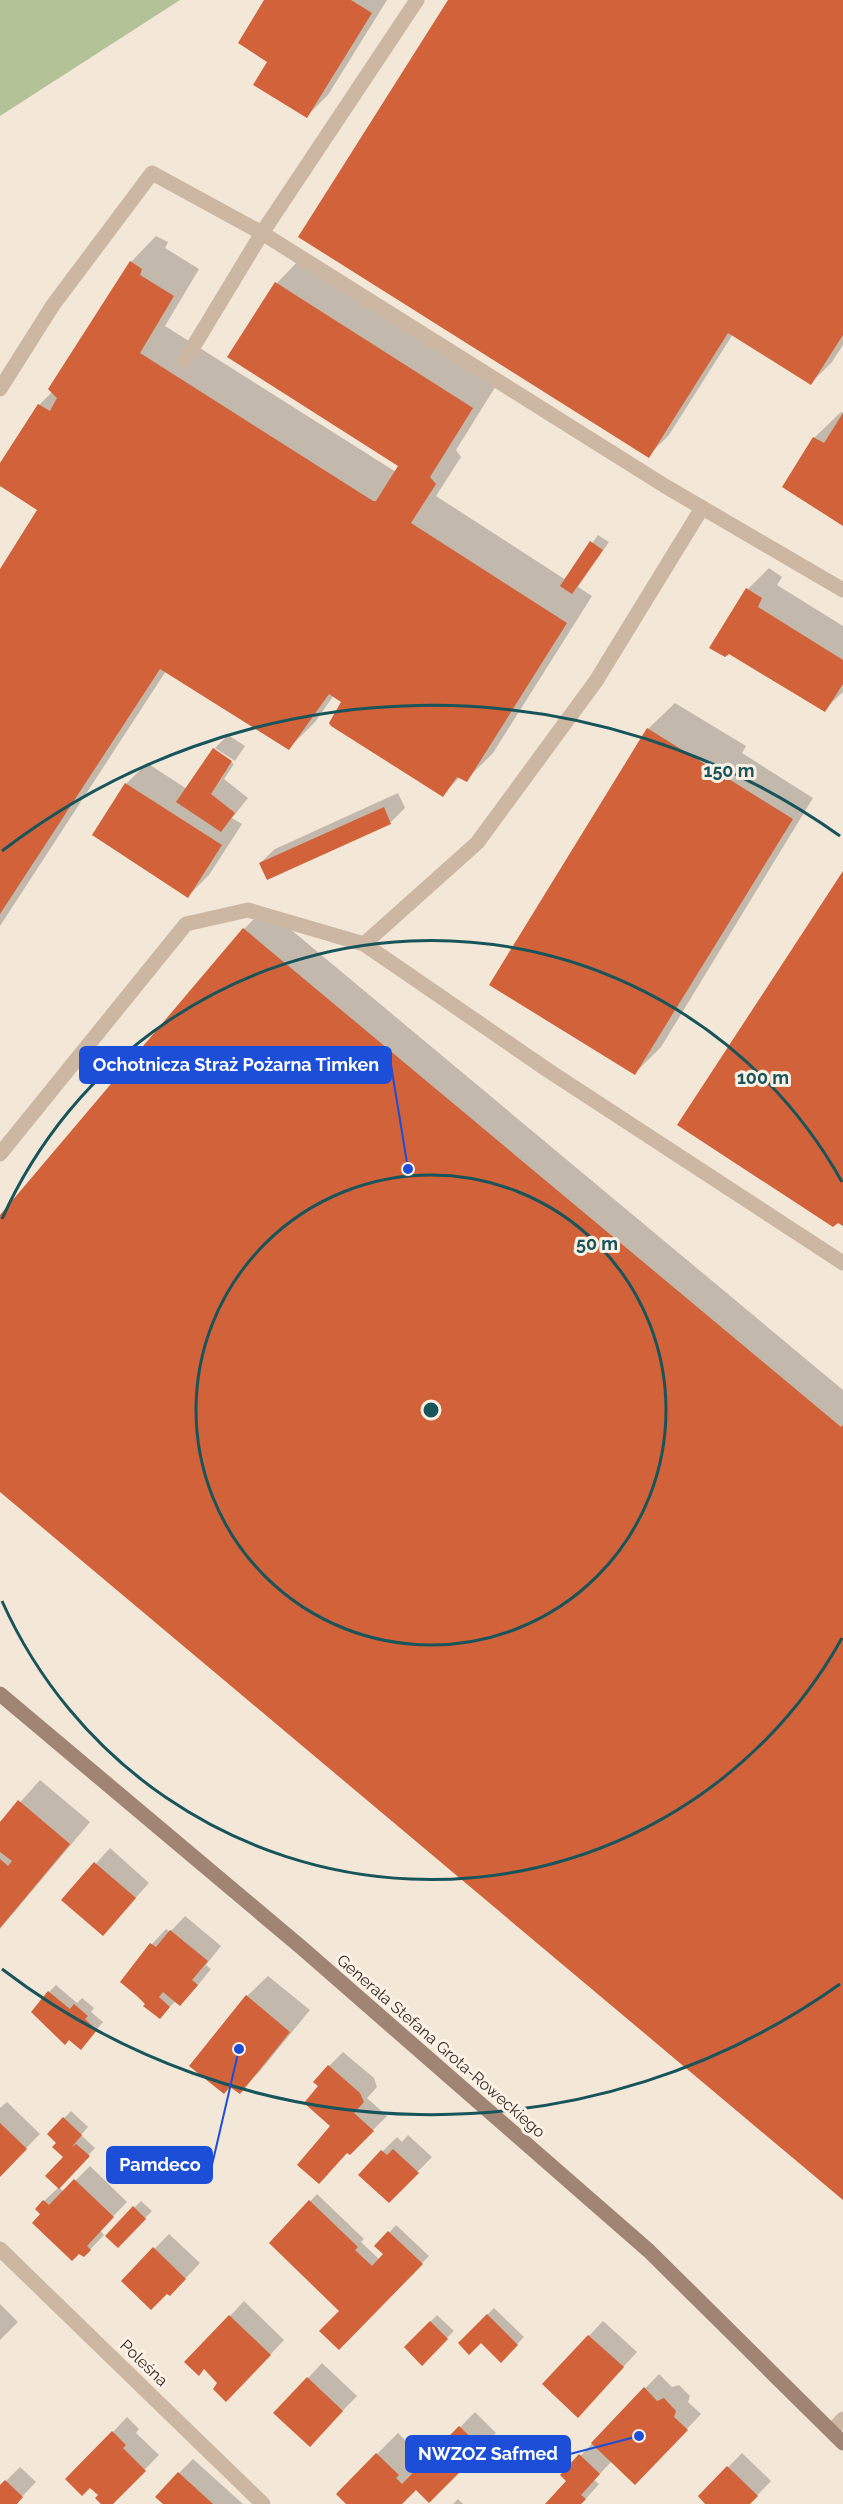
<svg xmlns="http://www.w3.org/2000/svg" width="843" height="2504" font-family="Raleway,sans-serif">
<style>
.green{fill:#b3c397}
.shadow{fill:#0003}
.building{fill:#d16239}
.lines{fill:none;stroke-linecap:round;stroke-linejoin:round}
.lane{stroke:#ccb7a3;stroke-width:15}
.street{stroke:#ccb7a3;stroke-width:15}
.secondary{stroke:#a08574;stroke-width:15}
.ring{fill:none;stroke:#18555b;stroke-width:3}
.labels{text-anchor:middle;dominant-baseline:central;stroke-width:6;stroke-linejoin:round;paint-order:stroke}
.street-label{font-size:16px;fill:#372b26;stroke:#fbf1e4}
.centre{fill:#18555b;stroke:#fbf1e4;stroke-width:3}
.ring-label{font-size:18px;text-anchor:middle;font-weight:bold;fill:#18555b;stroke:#fbf1e4;stroke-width:6;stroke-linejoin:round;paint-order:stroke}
.leader{fill:none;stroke:#1d4ed8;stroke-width:2}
.callout-dot{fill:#1d4ed8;stroke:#fbf1e4;stroke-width:2}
.callout{fill:#1d4ed8;stroke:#1d4ed8;stroke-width:2}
.callout-label{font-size:18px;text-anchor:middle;font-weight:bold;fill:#fff}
</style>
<rect width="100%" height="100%" fill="#f3e7d8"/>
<!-- green -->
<polygon class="green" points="0,0 180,0 0,116"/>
<!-- shadow -->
<g class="shadow">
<polygon points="266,0 387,0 328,95 307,116 269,61"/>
<polygon points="450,0 843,0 843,345 832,362 811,383 733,334 669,435 648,456"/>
<polygon points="156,236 168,242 165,248 199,269 165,326 396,472 400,466 229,357 277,283 303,256 499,381 456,450 461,457 436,496 566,580 598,535 609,542 578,587 592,596 493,753 466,780 460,777 442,795 334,695 315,722 288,749 166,671 0,926 0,572 39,509 0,484 0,466 40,404 53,391 130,263"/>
<polygon points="841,412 843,413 843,524 814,438"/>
<polygon points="769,568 782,577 777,585 843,626 843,692 824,710 729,652 711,647 748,589"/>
<polygon points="675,703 746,746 742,753 813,798 661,1047 635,1073 648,729"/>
<polygon points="228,735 245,746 235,761 215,748"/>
<polygon points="215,748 215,751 234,764 224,779 248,798 232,818 242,824 209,875 188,896 126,784 147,763 187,789"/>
<polygon points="398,793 405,808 390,823 260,863 275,849"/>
<polygon points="265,908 843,1390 843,2198 0,1490 0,1217 244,929"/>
<polygon points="40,1780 90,1822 0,1929 0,1825"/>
<polygon points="110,1848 149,1883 103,1934 63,1900"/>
<polygon points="185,1916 221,1946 206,1965 211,1969 194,1990 180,2004 176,2001 159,2017 148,2004 122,1982 152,1944 166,1929 170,1932"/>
<polygon points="268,1976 310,2010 260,2071 239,2092 230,2085 247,1996"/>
<polygon points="56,1985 77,2003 82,1998 94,2008 91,2012 103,2022 87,2041 69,2039 49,1992"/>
<polygon points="343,2052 374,2078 377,2087 367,2098 387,2116 350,2153 333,2126 320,2086 329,2066"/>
<polygon points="7,2102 40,2134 0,2175 0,2108"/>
<polygon points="71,2111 88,2127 81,2135 95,2148 59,2186 65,2157 58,2142 49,2134"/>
<polygon points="408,2135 432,2157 389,2201 382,2152 397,2137 402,2142"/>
<polygon points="90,2166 127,2202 100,2230 104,2235 84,2256 42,2214 44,2201 59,2187 64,2192"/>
<polygon points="317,2194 364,2239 361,2242 380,2260 386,2254 377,2246 396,2225 429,2256 339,2348 341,2311 271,2243"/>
<polygon points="141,2201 152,2211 118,2246 107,2235"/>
<polygon points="169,2234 200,2263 184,2280 123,2281"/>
<polygon points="244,2301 284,2340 241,2386 219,2383 230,2316"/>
<polygon points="0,2304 18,2322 0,2340"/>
<polygon points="494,2308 524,2337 501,2361 481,2341 460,2343"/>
<polygon points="437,2315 454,2331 422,2363 406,2347"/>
<polygon points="603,2321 637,2352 592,2401 544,2384"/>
<polygon points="322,2363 357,2396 324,2430 275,2413"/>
<polygon points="659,2374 672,2387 679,2385 690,2396 688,2402 701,2414 649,2469 612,2461 594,2480 599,2484 581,2504 547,2504 568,2481 562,2475"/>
<polygon points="475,2412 496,2433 429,2501 416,2488 401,2504 348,2504 377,2454 398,2433 418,2453 415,2456 424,2464"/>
<polygon points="127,2417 139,2429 136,2433 159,2455 111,2504 103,2504 100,2495 113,2432"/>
<polygon points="742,2453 771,2481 749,2504 707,2504 700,2496"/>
<polygon points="193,2459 243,2504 165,2504 179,2473"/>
<polygon points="20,2467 36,2482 15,2504 0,2504 0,2487"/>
<polygon points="458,2499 463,2504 453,2504"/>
</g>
<!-- building -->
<g class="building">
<polygon points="264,0 351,0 372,13 307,118 253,85 267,62 238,43"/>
<polygon points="448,0 843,0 843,335 811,385 728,333 649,458 298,237"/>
<polygon points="130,261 142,269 140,275 174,296 140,353 373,501 376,501 398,466 227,357 275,282 473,408 430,477 436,484 411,523 567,623 467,782 457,777 443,797 331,726 329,723 341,702 329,694 289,750 160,669 0,914 0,569 37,510 0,486 0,463 38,404 50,411 57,398 48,389"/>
<polygon points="843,413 843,526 782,487 813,437 824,443"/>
<polygon points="590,541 603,550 572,594 560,586"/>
<polygon points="746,588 762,598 758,607 843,660 843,684 825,712 729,654 725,657 709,648"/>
<polygon points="647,728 793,819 635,1075 489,985"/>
<polygon points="213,748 232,761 211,794 235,813 221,832 176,802"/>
<polygon points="125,783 222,845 188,898 92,835"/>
<polygon points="384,807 391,824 267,880 259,863"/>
<polygon points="843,871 843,1226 838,1223 833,1227 677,1125"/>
<polygon points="243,928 841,1427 843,1425 843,2200 0,1492 0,1215"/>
<polygon points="18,1800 70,1844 0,1928 0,1859 8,1866 12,1861 0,1852 0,1822"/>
<polygon points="94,1862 136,1898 103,1936 61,1900"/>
<polygon points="170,1930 208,1961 192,1980 198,1985 180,2006 163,1992 159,1997 170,2007 160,2019 143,2006 145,2004 137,1996 120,1982 150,1943 156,1947"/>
<polygon points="48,1991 70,2009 74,2004 88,2016 85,2019 97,2030 81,2050 69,2040 65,2045 31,2012"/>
<polygon points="246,1995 290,2032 240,2094 230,2087 224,2094 189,2066"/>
<polygon points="328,2065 360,2093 364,2102 354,2113 374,2131 350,2155 347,2153 319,2184 297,2165 330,2126 304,2103 318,2086 313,2082"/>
<polygon points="63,2117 82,2135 71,2148 76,2144 90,2156 59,2189 45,2176 63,2157 52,2147 56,2143 47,2134"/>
<polygon points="0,2123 27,2149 0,2177"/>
<polygon points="393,2149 419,2173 389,2203 358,2175 381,2150 387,2155"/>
<polygon points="74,2179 114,2217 87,2246 91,2250 84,2257 79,2254 72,2261 32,2223 40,2214 35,2209 43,2200 49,2205"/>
<polygon points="309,2200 358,2247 355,2250 372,2266 383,2254 374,2246 388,2231 423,2264 339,2350 319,2331 339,2311 269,2243"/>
<polygon points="133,2206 146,2219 118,2248 105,2236"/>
<polygon points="153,2247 186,2279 170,2296 167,2294 151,2310 121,2281"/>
<polygon points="487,2314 518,2345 501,2363 481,2343 469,2355 458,2343"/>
<polygon points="229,2315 271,2355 226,2402 213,2389 217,2383 204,2369 199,2376 184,2362"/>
<polygon points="430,2321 448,2339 422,2366 404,2347"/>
<polygon points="588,2335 624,2367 578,2418 542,2384"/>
<polygon points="307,2377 343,2411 310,2447 273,2413"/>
<polygon points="644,2387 657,2401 664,2398 676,2411 674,2417 688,2430 635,2485 591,2443"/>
<polygon points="459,2426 483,2449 429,2503 416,2490 402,2504 346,2504 336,2494 376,2453 399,2475 396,2478 402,2484"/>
<polygon points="112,2431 126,2445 123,2448 146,2471 113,2504 101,2504 95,2498 98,2495 90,2488 82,2496 65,2479"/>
<polygon points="579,2454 600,2474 581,2495 586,2499 581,2504 545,2504 566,2481 560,2475"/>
<polygon points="727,2466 758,2496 750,2504 705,2504 698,2496"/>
<polygon points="178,2472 213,2504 163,2504 155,2497"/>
<polygon points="5,2480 23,2497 17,2504 0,2504 0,2485"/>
</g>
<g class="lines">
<!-- lane -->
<g class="lane">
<polyline points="184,362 262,233 417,0"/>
<polyline points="0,389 53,305 152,173 262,233 665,486 843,590"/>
<polyline points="364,944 477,843 596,681 702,508"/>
<polyline points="0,1154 186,924 248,910 364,944 549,1071 843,1263"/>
</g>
<!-- street -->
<g class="street">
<polyline points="0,2249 263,2504"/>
<polyline points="832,2431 843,2419"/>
</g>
<!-- secondary -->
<polyline class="secondary" points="0,1694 302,1948 649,2251 843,2443"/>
</g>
<!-- distance rings -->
<g class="ring">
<circle cx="431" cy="1410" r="235"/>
<path d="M842 1638A470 470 0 0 1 2 1601M2 1219A470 470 0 0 1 842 1182"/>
<path d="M840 1984A705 705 0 0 1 2 1969M2 851A705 705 0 0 1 840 836"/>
</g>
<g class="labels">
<!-- street labels -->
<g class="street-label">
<text transform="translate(441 2046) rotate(41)">Generała Stefana Grota-Roweckiego</text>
<text transform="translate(144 2363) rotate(44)">Poleśna</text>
</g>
</g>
<circle cx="431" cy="1410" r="9" class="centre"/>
<g class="ring-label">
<text x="729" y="777">150 m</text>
<text x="763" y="1084">100 m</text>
<text x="597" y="1250">50 m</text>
</g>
<!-- callouts -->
<path class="leader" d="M408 1169L391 1065M239 2049L212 2165M639 2436L570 2454"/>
<g class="callout-dot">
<circle cx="408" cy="1169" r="6"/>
<circle cx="239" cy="2049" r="6"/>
<circle cx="639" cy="2436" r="6"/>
</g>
<g class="callout">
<rect x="80" y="1047" width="311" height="36" rx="6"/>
<rect x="107" y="2147" width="105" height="36" rx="6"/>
<rect x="406" y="2436" width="164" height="36" rx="6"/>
</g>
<g class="callout-label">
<text x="236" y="1071">Ochotnicza Straż Pożarna Timken</text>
<text x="160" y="2171">Pamdeco</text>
<text x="488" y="2460">NWZOZ Safmed</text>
</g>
</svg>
